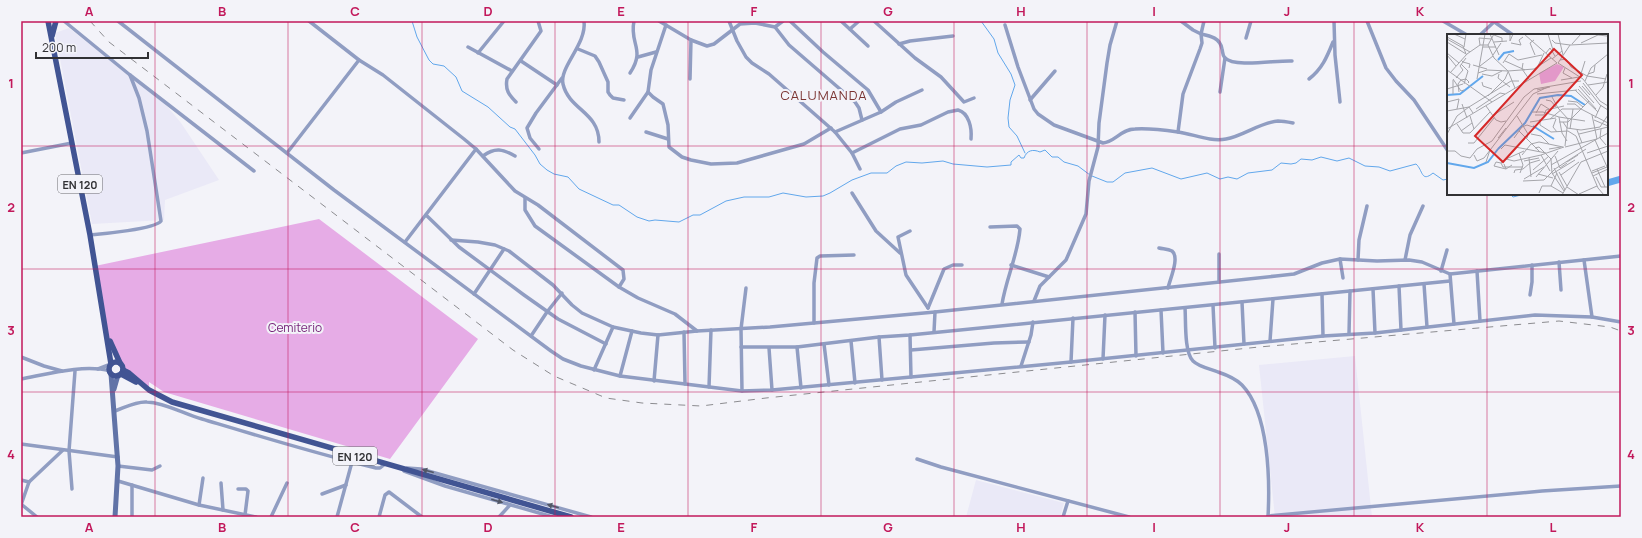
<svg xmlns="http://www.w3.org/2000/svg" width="1642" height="538" font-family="Manrope,sans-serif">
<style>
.built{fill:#eae9f7}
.green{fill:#e6ace6}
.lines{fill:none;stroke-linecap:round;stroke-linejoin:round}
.stream{stroke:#61a7ec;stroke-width:1}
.river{stroke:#61a7ec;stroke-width:7}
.street{stroke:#909dc2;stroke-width:3.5}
.secondary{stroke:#6173a7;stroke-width:5}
.primary{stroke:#415493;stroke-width:5.5}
.rail{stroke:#8c8c90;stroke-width:1;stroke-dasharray:7 7;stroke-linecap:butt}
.oneway{fill:#525766}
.grid{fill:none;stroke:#c2185b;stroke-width:1;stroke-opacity:0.55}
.labels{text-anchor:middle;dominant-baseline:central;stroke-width:4;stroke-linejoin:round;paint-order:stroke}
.shield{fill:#f3f3f9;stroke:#6b6b6f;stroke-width:1}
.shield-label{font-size:11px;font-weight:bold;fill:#313134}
.park-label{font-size:12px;fill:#762479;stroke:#f3f3f9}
.neighbourhood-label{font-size:13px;letter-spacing:1px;fill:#7a3331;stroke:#f3f3f9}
.inset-river{fill:none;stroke:#61a7ec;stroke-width:2}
.inset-road{fill:none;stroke:#a5a5aa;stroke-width:1}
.view{fill:#d62828;fill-opacity:0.15;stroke:#d62828;stroke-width:2}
.inset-edge{fill:none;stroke:#313134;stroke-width:2}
.neatline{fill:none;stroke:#c2185b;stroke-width:1.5}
.grid-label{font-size:13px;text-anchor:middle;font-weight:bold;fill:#c2185b}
</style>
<rect width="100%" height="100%" fill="#f3f3f9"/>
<!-- built -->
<g class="built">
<polygon points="69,28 166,105 181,123 219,180 165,200 164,220 92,224 55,33"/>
<polygon points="1355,356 1372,517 1275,517 1259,365"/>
<polygon points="976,480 1064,503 1060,517 966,517"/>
</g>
<!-- green -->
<polygon class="green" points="319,219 478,339 390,459 164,392 149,382 149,390 123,370 105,329 95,266"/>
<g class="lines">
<!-- stream -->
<g class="stream">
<path d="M412 21 417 37 429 60 433 64 444 66 456 77 462 91 488 107 510 127 515 129 535 155 540 164 547 170 554 174 568 177 579 189 613 205H619L637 217 649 221 655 220 679 222 693 215H700L726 201 744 197H769L783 193 806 197 823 196 830 193 852 180 871 173H887L896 166 906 162 922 163 943 161 953 164 987 167 1011 165V162L1019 155 1021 158H1024C1027 150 1033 149 1040 152L1045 150 1052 157H1058L1064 162 1078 166 1090 175"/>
<polyline points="981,21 994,39 998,53 1011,74 1015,85 1010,100 1008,118 1009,127 1017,136 1025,153"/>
<path d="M1092 176 1107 182H1113L1125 173 1152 168 1181 179 1207 173 1220 179 1228 177 1237 179 1248 173 1272 170 1281 163 1291 164 1296 163 1301 159 1312 160 1321 157 1337 161 1349 158 1365 166 1379 167 1390 171 1416 164C1423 170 1421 183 1433 173L1443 180 1448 179"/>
<polyline points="1510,194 1513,197 1525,194"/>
</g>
<!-- river -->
<polyline class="river" points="1607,183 1621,179"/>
<!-- street -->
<g class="street">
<polyline points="64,21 130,75 254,171"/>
<polyline points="118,21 334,190 551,351 563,359 581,366 620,376 742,391 772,390 1071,362 1323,336 1375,333 1535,315 1592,317 1621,322"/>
<polyline points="309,21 359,60 383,75 464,139 476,149 515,191 538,205 623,270 624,279 619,287"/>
<path d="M584 21C587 44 559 67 563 84 569 110 599 112 599 142"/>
<polyline points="659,21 691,40 707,46 714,44 740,24 755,23 775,27 789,45 855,102 859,108 862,120"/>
<polyline points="729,21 737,41 746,57 752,63 769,74 835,132 852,153 860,169"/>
<polyline points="790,21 823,52 868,90 881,112"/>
<polyline points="841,21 868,46"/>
<polyline points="874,21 915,58 941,77 964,102 974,98"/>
<path d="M1204 21 1201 34C1211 36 1220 38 1222 49 1223 52 1222 55 1225 58 1235 68 1277 60 1292 61"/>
<polyline points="1334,21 1335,55 1340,102"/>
<polyline points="1367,21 1386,68 1396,81 1414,100 1448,151"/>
<polyline points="1443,21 1467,35"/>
<polyline points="1493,21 1513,35"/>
<polyline points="666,25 651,70 648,92 653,97 663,104 668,125 669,147 682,157 691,160 711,164 737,163 804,144 831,128"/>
<path d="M1005 25 1018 67 1034 109 1038 114 1054 125 1103 143C1115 142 1121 129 1135 129 1149 128 1164 130 1178 132 1193 134 1210 142 1226 139 1243 136 1261 122 1278 121 1282 121 1288 122 1293 123"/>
<polyline points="775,27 783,21"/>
<polyline points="850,29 859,21"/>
<polyline points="1480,35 1495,21"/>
<polyline points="1246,38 1251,21"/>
<polyline points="899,44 910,41 953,36"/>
<polyline points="468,47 512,71"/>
<polyline points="578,49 595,56 599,62 608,82 608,92 610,95 613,98 624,100"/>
<polyline points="478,53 504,21"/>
<polyline points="638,57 656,52"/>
<polyline points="521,61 557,85"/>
<path d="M630 73C646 49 629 44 634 21"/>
<polyline points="690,79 691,40"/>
<path d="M1309 79C1322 69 1327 57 1333 42"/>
<polyline points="1220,92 1225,58"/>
<polyline points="1030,100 1055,71"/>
<path d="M516 102C509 95 505 90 507 79L541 31 538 21"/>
<polyline points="630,118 648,92"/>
<polyline points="646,132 668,139"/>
<polyline points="835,132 881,112 896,102 922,90"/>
<polyline points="1178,132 1183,94 1200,49 1202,43 1201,34 1193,30 1181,21"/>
<polyline points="539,149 530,138 527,128 536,113 562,78"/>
<polyline points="21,153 72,143"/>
<polyline points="287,153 359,60"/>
<path d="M852 153 900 129 921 125 948 112 958 110C969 113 972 128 971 139"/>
<path d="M483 156C495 147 503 149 515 156"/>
<polyline points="852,193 876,231 900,253"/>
<polyline points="525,198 525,210 535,226 619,287 638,298 675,314 697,331"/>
<polyline points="426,215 459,247 524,295 558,319 606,344"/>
<path d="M990 227 1017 226 1020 229C1018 254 1006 279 1002 304"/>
<polyline points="910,231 898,237 906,275 928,308"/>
<path d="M90 235C102 234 155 229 161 221L147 131 139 98 130 75"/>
<polyline points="451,240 478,242 495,245 509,251 553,285 572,305 582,313 613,327 641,333 658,335 697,331 770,327 935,312 1276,276 1294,274 1322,263 1340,259 1377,261 1409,260 1422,262 1450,274 1621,256"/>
<polyline points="405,242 476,149"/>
<path d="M1159 248C1163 249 1168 249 1172 251 1180 257 1170 279 1168 288"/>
<polyline points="1340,259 1343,278"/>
<polyline points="1358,260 1359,240 1367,206"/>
<polyline points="1405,260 1410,235 1423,206"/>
<polyline points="1584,260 1592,317"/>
<polyline points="1559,262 1561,290"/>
<polyline points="1011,265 1049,277"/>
<polyline points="1441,271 1447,250"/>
<polyline points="1477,271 1480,321"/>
<polyline points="1450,274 1454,324"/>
<polyline points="1219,282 1219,254"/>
<polyline points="1424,284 1427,327"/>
<polyline points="1399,286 1401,330"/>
<polyline points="1373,289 1375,333"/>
<polyline points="474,294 504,249"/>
<polyline points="1322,294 1323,336"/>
<polyline points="1530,295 1532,282 1532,265"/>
<polyline points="1034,301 1040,286 1066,260 1086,214 1089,181 1098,147 1099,123 1107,63 1110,45 1117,21"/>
<polyline points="1242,302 1244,344"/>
<polyline points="1213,305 1215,348"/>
<polyline points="928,308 944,269 953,265 962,265"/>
<path d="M1185 308C1186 321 1184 352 1193 361 1199 367 1211 369 1218 372 1227 375 1235 378 1242 385 1269 413 1270 480 1268 517"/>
<polyline points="1161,310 1163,353"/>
<polyline points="1135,312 1136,356"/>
<polyline points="814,323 814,283 817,258 820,256 854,255"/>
<polyline points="684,332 685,384"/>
<polyline points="934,332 935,312"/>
<polyline points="1349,334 1350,291"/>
<polyline points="910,335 911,377"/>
<polyline points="531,336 547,312 562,293"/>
<polyline points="879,337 882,380"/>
<polyline points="851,341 855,383"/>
<polyline points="1270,341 1273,299"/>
<polyline points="824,344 829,385"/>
<polyline points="741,347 797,347 879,337 910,335 1450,281"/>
<polyline points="797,347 801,388"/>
<polyline points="769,348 772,390"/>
<polyline points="911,350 994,343 1029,342"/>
<polyline points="21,357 44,366 62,371"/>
<polyline points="1103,359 1105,315"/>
<polyline points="1071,362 1073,318"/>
<polyline points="1021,366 1031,335 1033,322"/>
<polyline points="98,369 111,364"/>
<polyline points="594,370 613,327"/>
<polyline points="620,376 632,331"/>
<path d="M21 379C48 374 84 364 110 371"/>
<polyline points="654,381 658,335"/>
<polyline points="709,387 711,330"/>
<polyline points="742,391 741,329 746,288"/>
<path d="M115 411C124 408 136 401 147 402 166 403 184 414 202 419 252 434 301 449 352 462"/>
<polyline points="21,444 118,457"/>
<polyline points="917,459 941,467 1129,517"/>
<polyline points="118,466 152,470 160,466"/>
<polyline points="407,468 421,469 591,517"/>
<polyline points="404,471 445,486 553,517"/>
<polyline points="21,480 29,482"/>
<polyline points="118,481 199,505 256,517"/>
<polyline points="221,483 223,510"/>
<polyline points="132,485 132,517"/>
<polyline points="72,489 69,451 75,371"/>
<polyline points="238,489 246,489 248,491 245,515"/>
<polyline points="322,494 346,485"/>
<polyline points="21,504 37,517"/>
<polyline points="21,505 29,482 63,450"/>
<polyline points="199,505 203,478"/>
<polyline points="1268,516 1542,491 1621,486"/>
<polyline points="271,517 287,483"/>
<polyline points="337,517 352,462 376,468 380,468 385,464"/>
<polyline points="379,517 385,495 389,492 422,517"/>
<polyline points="499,517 510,505"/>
<polyline points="1063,517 1068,501"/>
</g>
<!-- secondary -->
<g class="secondary">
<polyline points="111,374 118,466 115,517"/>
<polyline points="114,389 118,375"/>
</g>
<!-- primary -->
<g class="primary">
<polyline points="48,21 90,235 111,364"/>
<polyline points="52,36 56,21"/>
<polyline points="110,341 120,363"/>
<circle cx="116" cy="369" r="7"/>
<polyline points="123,370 129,373 149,390 172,402 571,517"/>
<polyline points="121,374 136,382"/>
</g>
<!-- rail -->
<polyline class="rail" points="90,21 109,42 513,350 554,376 606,398 642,403 701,406 766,398 1259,347 1559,321 1610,327 1621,331"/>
</g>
<!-- one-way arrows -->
<defs><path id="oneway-solid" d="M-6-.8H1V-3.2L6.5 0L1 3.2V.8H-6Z"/></defs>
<g class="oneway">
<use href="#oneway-solid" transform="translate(428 471) rotate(-165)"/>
<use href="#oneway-solid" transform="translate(497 501) rotate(16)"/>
<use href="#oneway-solid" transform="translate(553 506) rotate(-164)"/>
</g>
<!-- grid -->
<path class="grid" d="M155 21V517M288 21V517M422 21V517M555 21V517M688 21V517M821 21V517M954 21V517M1087 21V517M1220 21V517M1354 21V517M1487 21V35M21 146H1448M1607 146H1621M1487 194V517M21 269H1621M21 392H1621"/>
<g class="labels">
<!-- shield labels -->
<g class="shield">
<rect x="58" y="175" width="44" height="18" rx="3"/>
<rect x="333" y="447" width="44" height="18" rx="3"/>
</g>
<g class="shield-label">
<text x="80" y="184">EN 120</text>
<text x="355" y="456">EN 120</text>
</g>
<!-- park labels -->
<g class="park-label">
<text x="295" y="327">Cemiterio</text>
</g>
<!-- neighbourhood labels -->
<g class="neighbourhood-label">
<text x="824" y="95">CALUMANDA</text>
</g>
</g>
<!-- overview -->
<g transform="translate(1447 34)">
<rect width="161" height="161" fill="#f3f3f9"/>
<path d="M110 30 117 33 108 47 94 50 92 39Z" fill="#e6ace6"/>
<path class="inset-river" d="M51 26 57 19 67 17M0 61 13 60 36 42M86 92 107 105M51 115 78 89 93 64 111 61 124 62 138 71M0 129 27 134 41 128 51 115"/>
<path class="inset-road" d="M7 0 18 5M43 0 52 21M63 0V7L66 0M77 0 110 29M101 0 106 16M111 0 116 21M47 1 55 4V8M0 3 16 12 19 20M0 5 23 18M87 6 83 9 88 21M105 6 108 9 123 11M0 8 19 20M47 8 60 7M64 9 74 11 72 6 76 3M134 9 151 1 160 2M125 10 134 0M33 11 32 4 45 5M41 11 47 24 61 37 87 35 104 24M17 13 19 0M36 13H49M0 19 12 29M99 19 103 14 108 22M0 21 9 32M46 21 54 9M19 24 16 28 23 30 22 34M105 25 115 17M113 26 119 25 124 33 140 42 159 45M58 27 78 36M56 29 62 20 71 26 95 21M76 29 75 35 82 45M111 29 123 11 161 9M111 29 136 45 153 67 161 72M14 30 21 37 17 50M26 31 40 35M33 32 46 22M91 32 97 19M118 34 116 39 125 44M0 36 45 68M3 39 20 20 33 11H41L47 0M31 39 40 36 61 37 68 54M35 40 45 42 55 37M52 40 51 44 63 53M141 40 147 38 148 31M133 43 138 27M9 44 16 36 13 32 16 28 14 26M6 45 14 57 17 56M30 45 38 0M6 46V60M114 46 132 43M138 47 144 34 161 20M35 48 36 52 45 55M136 49 153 71 161 76M141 51 161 48M132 52 147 69M135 52 143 61M0 55 16 50M131 55 149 75M90 56 103 53M128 56 151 78M12 58 11 50 14 46 19 45 22 48 21 49M90 60 130 56M149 61 156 53 160 40M41 62 58 45 61 38M105 63 111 74 121 85 118 112M99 66 104 67 109 73M121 67 130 68 136 73M0 68 12 65 10 75M15 70 20 84M120 70H128L134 75M39 72 49 86 54 88 59 87M29 75 53 59 58 60M134 75 161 89M0 77 22 73 64 47H72M85 78H96L112 83 138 87M89 79 94 70 102 75M88 81H97L99 76 117 72M23 82 27 95M45 82 67 68M70 82 81 100 80 104M112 83 115 99 120 107M148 84 154 71M93 85V91L104 98 121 97 129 102 151 154 157 161M103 85 115 75H134M109 85 106 93 110 98M147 86 161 92M83 88 109 84M112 88H121L142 67M116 88 120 94 134 96 153 93 161 81M10 90 16 99H23L43 78M0 95 110 29M123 95 126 75M154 95 153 104 159 111M130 96 135 109M14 97 25 89M72 97 93 118M0 100 10 82 22 73 26 79M84 100 94 102 102 110M132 100 161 93M51 104 59 94M67 104 75 93 80 91 86 93M148 106 161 135M21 109H27L47 84M118 113 150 105 161 99M88 114 92 113 104 125 105 139 117 157M54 115 58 111 99 119M102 115 114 113M0 117H8L14 122 23 124 30 115 45 107 77 63 87 55 134 47M77 117 59 125 67 127 94 121 117 113M72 119 76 131 73 139M140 119 161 112M27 121 30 127 37 124 86 60 101 53M75 121 84 110 92 108 116 113M94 121 103 137M108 122 113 134 120 129M82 124 84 143M77 127 92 124M39 128 43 116M120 128 131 121M54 129 56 133H76M57 130 59 135 65 131M104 131 150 105 145 81M107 134 118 156M59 135 47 132 49 128 54 129 59 125M108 135 139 115M150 135 158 153M86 136 102 122M145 137 158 132M112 138 120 152M67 139 68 136 76 135 83 129 93 126M145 139 160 133M91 140 106 144M105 140 128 126M114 141 132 128M146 142 161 135M89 143 111 117M149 143 154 153H161M77 145 97 133M76 147 97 146 108 135M104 152 116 159M120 153 132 161M92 159 95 152H104L110 139M132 160 150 152M115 161 134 128 161 117"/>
<path class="view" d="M107 15 135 41 56 128 28 102Z"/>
<rect width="161" height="161" class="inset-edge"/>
</g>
<!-- border -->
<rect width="1642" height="538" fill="none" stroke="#f3f3f9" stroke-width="44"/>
<!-- scale -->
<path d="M36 52v6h112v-6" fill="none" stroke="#313134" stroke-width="2"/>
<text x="42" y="52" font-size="12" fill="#313134" stroke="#f3f3f9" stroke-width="3" paint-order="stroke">200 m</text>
<rect x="22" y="22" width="1598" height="494" class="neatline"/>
<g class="grid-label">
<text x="89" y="16">A</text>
<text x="222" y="16">B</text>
<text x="355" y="16">C</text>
<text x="488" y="16">D</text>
<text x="621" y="16">E</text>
<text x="754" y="16">F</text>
<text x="888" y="16">G</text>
<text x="1021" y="16">H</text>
<text x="1154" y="16">I</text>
<text x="1287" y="16">J</text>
<text x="1420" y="16">K</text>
<text x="1553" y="16">L</text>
<text x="11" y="88">1</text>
<text x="1631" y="88">1</text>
<text x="11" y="212">2</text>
<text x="1631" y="212">2</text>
<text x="11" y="335">3</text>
<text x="1631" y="335">3</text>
<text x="11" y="459">4</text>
<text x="1631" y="459">4</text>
<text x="89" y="532">A</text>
<text x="222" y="532">B</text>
<text x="355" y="532">C</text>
<text x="488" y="532">D</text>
<text x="621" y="532">E</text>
<text x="754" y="532">F</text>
<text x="888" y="532">G</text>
<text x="1021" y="532">H</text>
<text x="1154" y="532">I</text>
<text x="1287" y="532">J</text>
<text x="1420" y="532">K</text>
<text x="1553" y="532">L</text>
</g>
</svg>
